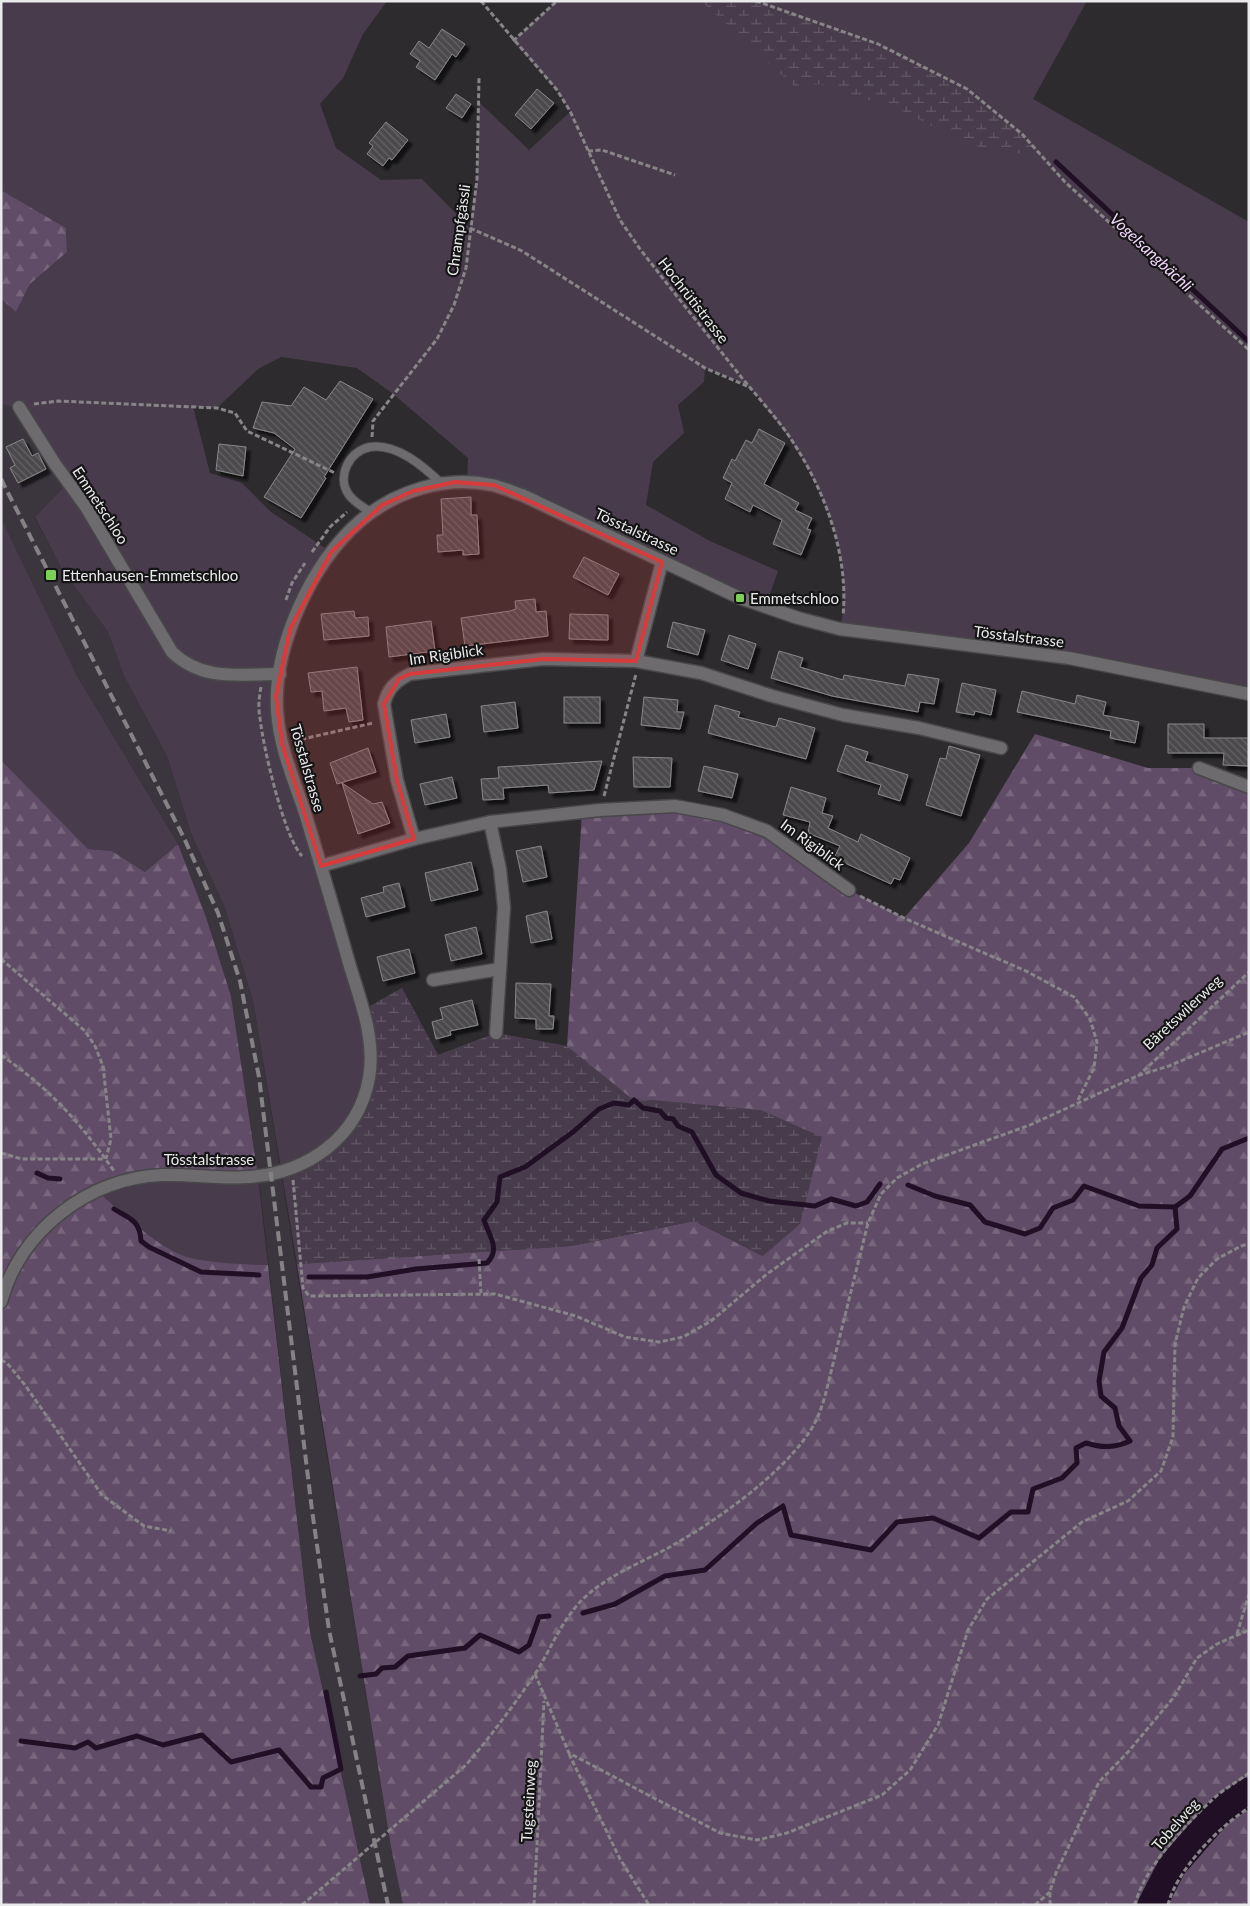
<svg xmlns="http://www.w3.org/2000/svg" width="1250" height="1906" font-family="Lato,sans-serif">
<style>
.built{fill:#3b363d}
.grass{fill:#483c4c}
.forest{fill:url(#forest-firs)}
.wetland{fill:url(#wetland-marsh)}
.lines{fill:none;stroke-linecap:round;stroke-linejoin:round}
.stream{stroke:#200f25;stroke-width:5}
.river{stroke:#200f25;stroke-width:29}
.building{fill:url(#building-back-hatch);stroke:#89878a;filter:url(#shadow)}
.lane-casing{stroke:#484749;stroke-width:10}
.street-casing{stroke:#484749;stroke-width:15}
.secondary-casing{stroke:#484749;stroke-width:15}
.path{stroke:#878588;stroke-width:3;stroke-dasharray:5 2.5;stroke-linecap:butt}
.lane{stroke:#6d6b6e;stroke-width:8}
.street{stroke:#6d6b6e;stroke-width:12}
.secondary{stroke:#6d6b6e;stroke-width:12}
.rail{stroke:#848285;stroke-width:4;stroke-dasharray:10 5;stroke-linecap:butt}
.marked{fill:#d83b3c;fill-opacity:0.2;stroke:#d83b3c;stroke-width:4;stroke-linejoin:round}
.poi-dot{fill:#7bd156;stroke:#151415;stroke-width:2}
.labels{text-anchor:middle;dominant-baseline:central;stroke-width:4.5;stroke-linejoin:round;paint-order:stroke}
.street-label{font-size:15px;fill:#eae9eb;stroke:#151415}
.poi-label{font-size:15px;fill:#eae9eb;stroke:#151415;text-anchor:start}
.water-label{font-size:16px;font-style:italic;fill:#f4d5fe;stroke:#151415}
</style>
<defs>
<pattern id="forest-firs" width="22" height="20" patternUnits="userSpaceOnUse" patternTransform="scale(1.25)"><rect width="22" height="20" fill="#604c66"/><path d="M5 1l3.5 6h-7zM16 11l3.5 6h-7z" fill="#77667c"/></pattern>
<pattern id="wetland-marsh" width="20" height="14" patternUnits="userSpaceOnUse" patternTransform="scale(1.25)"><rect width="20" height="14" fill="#483c4c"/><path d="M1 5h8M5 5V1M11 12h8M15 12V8" fill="none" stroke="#635866"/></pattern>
<pattern id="building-back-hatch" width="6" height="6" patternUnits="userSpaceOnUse" patternTransform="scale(1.25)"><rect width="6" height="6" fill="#4b494c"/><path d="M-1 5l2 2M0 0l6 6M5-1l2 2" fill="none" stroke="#656366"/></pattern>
<filter id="shadow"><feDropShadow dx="4.5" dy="4.5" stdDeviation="1" flood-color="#0009"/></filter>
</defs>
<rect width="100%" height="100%" fill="#2d2b2e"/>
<!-- built -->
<polygon class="built" points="1,404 19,407 68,483 35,518 62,569 108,632 124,676 167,756 191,833 225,908 253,1001 391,1847 403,1905 370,1905 310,1632 260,1188 231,996 206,917 178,844 77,676 1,518"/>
<!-- grass -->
<g class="grass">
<path d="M1 1H387L363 34 343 78 320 104 336 148 381 180 422 179 470 228 477 178 479 102 529 150 570 112 557 90 513 41 557 1H1087L1033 99 1249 222V693L1069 658 840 629C858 555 816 468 769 412 763 404 756 392 747 386 736 378 718 374 705 368L704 382 678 405 684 433 653 462 646 505 710 541 778 571 765 608 522 495 467 482 468 458 392 393 357 368 281 357 258 369 217 408 193 407 210 473 242 483 271 512 331 552 313 579 280 674 282 744 363 1010 402 988 438 1055 496 1033 567 1046 611 1105 571 1246 297 1264 253 1001 225 908 191 833 167 756 124 676 108 632 62 569 35 517 68 483 19 408 1 404V299L16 312 30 284 67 252 66 228 1 190Z"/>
<polygon points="1,518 77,676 178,844 145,872 112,851 88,849 1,760"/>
<path d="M258 1176 268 1265C242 1264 216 1265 191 1258 159 1250 122 1212 97 1191L119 1183Z"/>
</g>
<!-- forest -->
<g class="forest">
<polygon points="1,190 66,228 67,252 30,284 16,312 1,299"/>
<polygon points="1035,734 1148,768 1199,768 1249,787 1249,1905 403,1905 391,1847 297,1264 571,1246 694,1221 763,1256 611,1105 567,1046 582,812 675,806 767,831 849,890 904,918 969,843"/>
<path d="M1 760 88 849 112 851 145 872 178 844 206 917 231 996 258 1176 160 1175 97 1191C122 1212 159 1250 191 1258 217 1264 242 1264 268 1265L310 1632 370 1905H1Z"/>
</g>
<!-- wetland -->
<g class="wetland">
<polygon points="701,1 756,1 878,44 967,89 1022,134 1043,157 968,145 905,112 820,84 796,88"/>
<polygon points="402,988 438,1055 496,1033 567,1046 631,1098 761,1110 822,1137 800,1224 763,1256 694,1221 571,1246 301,1264 291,1169 337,1141 369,1078 363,1010"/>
</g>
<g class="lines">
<!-- stream -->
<g class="stream">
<polyline points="1056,162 1249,342"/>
<polyline points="37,1173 48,1178 60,1179"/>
<polyline points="908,1185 935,1196 970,1205 985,1222 1025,1234 1040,1228 1053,1208 1073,1200 1084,1186 1139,1206 1175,1207 1190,1196 1222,1149 1249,1138"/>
<path d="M114 1209C130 1219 140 1220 141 1241L149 1247 201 1272 259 1275"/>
<path d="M309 1277H367L416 1269 487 1263C501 1249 489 1236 484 1220L497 1202 500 1177 525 1167 573 1132 599 1109 614 1103 629 1105 634 1100 643 1108 660 1111 666 1118 673 1119 678 1126 692 1132 716 1175 741 1193 769 1201 815 1206 831 1199 856 1206 867 1202 880 1184"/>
<path d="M583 1613 615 1604 665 1576 705 1570 757 1523 783 1506 791 1535 871 1550 897 1522 933 1518 979 1538 1011 1512H1028L1033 1489 1062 1478 1077 1463 1076 1448 1086 1443C1102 1448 1115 1448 1130 1441L1119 1426 1115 1408 1101 1396 1099 1381 1104 1352 1122 1328 1141 1278 1152 1265 1157 1248 1177 1229 1175 1207"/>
<polyline points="360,1676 376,1674 382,1668 395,1667 408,1656 465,1648 480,1635 519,1652 529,1645 539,1617 549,1616"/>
<polyline points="21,1741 75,1748 88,1742 96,1748 137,1736 163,1745 202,1735 231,1762 279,1750 311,1787 321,1787 323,1778 341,1769 326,1692"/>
</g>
<!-- river -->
<polyline class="river" points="1152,1905 1172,1866 1221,1810 1249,1792"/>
</g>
<!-- building -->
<g class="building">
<polygon points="442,29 465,44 456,57 452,54 435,80 416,67 420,61 410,54 419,41 429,48"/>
<polygon points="537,89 554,103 531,129 515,115"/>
<polygon points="456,94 471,104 462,118 446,108"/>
<polygon points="386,122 408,140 392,160 389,158 383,166 367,154 373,146 369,143"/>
<polygon points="340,381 373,399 324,477 326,478 301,518 264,497 295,449 274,433 253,428 262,402 291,406 304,387 326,400"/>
<polygon points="759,429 785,443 764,484 799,503 795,510 812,518 807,529 811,530 801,555 773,544 782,520 753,505 750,512 725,499 732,483 723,478 732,459 735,461 746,440 752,443"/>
<polygon points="23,439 32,456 38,453 46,469 18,483 10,468 15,465 6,447"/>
<polygon points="219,444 246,447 243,476 216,470"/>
<polygon points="471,497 471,515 477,515 479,554 463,555 463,550 438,552 437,535 443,535 441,499"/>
<polygon points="584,557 619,574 608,595 573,577"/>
<polygon points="535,599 536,612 546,611 548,636 465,646 461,618 510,611 516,609 515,601"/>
<polygon points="354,611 355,618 368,617 369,636 324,640 321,614"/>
<polygon points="570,614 608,615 608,640 569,639"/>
<polygon points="431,621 435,651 389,657 386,627"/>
<polygon points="673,622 705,630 698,655 667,647"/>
<polygon points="729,635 756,644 748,669 721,660"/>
<polygon points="779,651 803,658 800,667 843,680 844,675 905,686 908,674 939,679 934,704 920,702 918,712 832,696 771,678"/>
<polygon points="357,667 363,720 349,722 346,708 324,711 322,691 311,692 308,673"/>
<polygon points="962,683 996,690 991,715 975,711 974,715 956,712"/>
<polygon points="1022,691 1075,704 1077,695 1106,702 1103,715 1139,722 1135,743 1110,738 1111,731 1017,712"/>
<rect x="564" y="697" width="36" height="26"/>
<polygon points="644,697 678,700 677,712 684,712 680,729 641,725"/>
<polygon points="515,702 518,728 484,732 481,706"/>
<polygon points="715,705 740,712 738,717 776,727 779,718 815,728 806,759 708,733"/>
<polygon points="446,714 450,737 415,743 411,720"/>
<polygon points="1168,724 1204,724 1204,738 1249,738 1249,766 1223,765 1224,753 1168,753"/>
<polygon points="846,745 868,752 865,761 908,775 900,801 878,794 881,785 837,771"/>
<polygon points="949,746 980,755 961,816 926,805 940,758 946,759"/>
<polygon points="368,748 376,772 337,784 330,763"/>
<polygon points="633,757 672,758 670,787 634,787"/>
<polygon points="602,761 594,790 549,793 548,785 503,788 504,799 483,800 481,779 499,778 498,767"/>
<polygon points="704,766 738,774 732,798 698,791"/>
<polygon points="452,777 457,798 425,805 420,784"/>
<polygon points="342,783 373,804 382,802 390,823 358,834"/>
<polygon points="791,787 826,798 822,813 833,816 828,828 858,842 861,834 910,858 900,880 894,878 891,884 834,858 840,846 808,833 810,822 783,815"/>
<polygon points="541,846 547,877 523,882 516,851"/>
<polygon points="471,862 478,890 431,901 425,873"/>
<polygon points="399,883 405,907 366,917 361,898 384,892 383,887"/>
<polygon points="547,911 552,939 531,943 526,916"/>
<polygon points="476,927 482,954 451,961 445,935"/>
<polygon points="409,949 415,973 383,981 377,957"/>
<polygon points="516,983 551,984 549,1016 554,1016 553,1029 536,1029 536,1019 515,1018"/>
<polygon points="472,1000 478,1025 450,1031 451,1035 436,1039 432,1022 443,1019 440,1008"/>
</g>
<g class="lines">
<defs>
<path id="lane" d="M371 512C364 508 354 502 349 495 336 477 349 451 370 447 397 443 424 467 441 483"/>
<g id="street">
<path d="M19 407 55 464 86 507 172 652C203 682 240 674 280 674"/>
<polyline points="636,661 662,562"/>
<polyline points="1199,768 1249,787"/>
<polyline points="490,822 500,869 504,907 496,1033"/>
<path d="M414 839 397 780 384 704C388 688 396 681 410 674L543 659 636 661 701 673 772 696 843 715 919 728 1001 748"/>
<polyline points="321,866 414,839 490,822 600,810 675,806 723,815 767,831 849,890"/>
<polyline points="433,980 500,969"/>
</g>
<path id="secondary" d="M1 1302C20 1231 88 1178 162 1175 191 1174 220 1179 249 1177 307 1173 358 1138 369 1078 376 1039 360 1000 349 963 335 913 320 863 305 813 294 780 279 746 277 711 273 647 311 564 359 522 395 491 445 475 492 485 502 487 512 492 522 495L740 598 798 618 840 629 1069 658 1249 694"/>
</defs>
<!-- lane casing -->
<use href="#lane" class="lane-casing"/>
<!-- street casing -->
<use href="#street" class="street-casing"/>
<!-- secondary casing -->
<use href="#secondary" class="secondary-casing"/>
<!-- path -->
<g class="path">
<path d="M481 1 557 90 570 111 620 220 640 249C671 289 703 329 734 368 752 391 773 413 789 436 824 488 849 553 843 616"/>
<polyline points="756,1 878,44 967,89 1022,134 1065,182 1249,350"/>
<polyline points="513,41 557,1"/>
<polyline points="588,151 602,150 675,175"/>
<polyline points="470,228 522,251 705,368 747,386"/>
<polyline points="34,404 58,401 217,408 235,413 247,431 335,473"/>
<polyline points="372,437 373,421 437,339 454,305 466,268 477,179 479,78"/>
<polyline points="312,552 330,527 347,512"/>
<polyline points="286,600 292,583 305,563"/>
<path d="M261 687C259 697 258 708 260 718 263 747 284 837 302 856"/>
<polyline points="294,741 373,723"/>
<polyline points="604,796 636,674"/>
<polyline points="860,896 904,918 1028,972 1074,997 1090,1019 1097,1042 1094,1068 1077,1102"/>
<polyline points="1,959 85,1031 95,1046 103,1066 111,1139 106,1159"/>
<path d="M1 1055C51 1090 79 1121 114 1171"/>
<polyline points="1138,1076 1249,972"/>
<polyline points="1,1153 22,1159 105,1159"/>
<polyline points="293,1180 303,1288 309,1296 495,1294 576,1316 625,1337 659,1342 683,1337 711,1321 767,1274 826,1232 847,1223 868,1223"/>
<polyline points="479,1259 481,1293"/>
<polyline points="1,1360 7,1363 25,1385 102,1495 144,1526 171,1531"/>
<polyline points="1237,1634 1249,1594"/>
<polyline points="535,1674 569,1753 720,1833 757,1840 787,1833 882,1795 910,1770 938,1725 968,1630 987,1599 1082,1522 1128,1501 1161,1471 1173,1437 1175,1344 1184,1307 1198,1278 1217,1259 1241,1246 1249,1244"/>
<polyline points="569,1754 620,1859 649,1905"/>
<path d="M302 1905 466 1765C491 1736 514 1705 535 1674 551 1649 562 1619 584 1598 607 1576 640 1563 668 1548 713 1523 779 1477 808 1434 816 1423 821 1410 825 1396L868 1223 881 1194 897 1178 922 1164 1030 1125 1137 1076 1169 1066 1249 1032"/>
<polyline points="534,1905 544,1701"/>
<polyline points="1035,1905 1050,1892"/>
<polyline points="1050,1905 1050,1891 1056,1873 1099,1782 1128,1752 1174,1697 1197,1658 1217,1644 1249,1630"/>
<path d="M1135 1905C1143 1869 1185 1825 1212 1800 1222 1790 1237 1782 1249 1773"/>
<path d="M1168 1905C1176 1871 1219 1826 1249 1808"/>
</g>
<!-- lane -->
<use href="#lane" class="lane"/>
<!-- street -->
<use href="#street" class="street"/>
<!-- secondary -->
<use href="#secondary" class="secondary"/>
<!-- rail -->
<polyline class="rail" points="1,479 184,838 218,913 240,981 259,1077 312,1510 329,1630 388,1905"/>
</g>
<!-- marked area -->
<path class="marked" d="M455 482 494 485 662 562 636 661 543 659 410 674 399 679 384 704 397 780 414 839 321 866 282 744 276 696 290 629 331 552 382 505 413 491Z"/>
<!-- markers -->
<g class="poi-dot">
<rect x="45" y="569" width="12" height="12" rx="2.5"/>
<rect x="735" y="593" width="10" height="10" rx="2.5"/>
</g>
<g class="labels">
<!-- street labels -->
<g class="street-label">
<text transform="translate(458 230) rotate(-82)">Chrampfgässli</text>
<text transform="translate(694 300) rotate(52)">Hochrütistrasse</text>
<text transform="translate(101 505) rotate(57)">Emmetschloo</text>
<text transform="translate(637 531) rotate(25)">Tösstalstrasse</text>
<text transform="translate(1019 636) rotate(7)">Tösstalstrasse</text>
<text transform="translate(446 654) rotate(-8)">Im Rigiblick</text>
<text transform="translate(308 768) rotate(74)">Tösstalstrasse</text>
<text transform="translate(813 844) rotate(36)">Im Rigiblick</text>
<text transform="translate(1182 1012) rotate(-43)">Bäretswilerweg</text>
<text x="209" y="1159">Tösstalstrasse</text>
<text transform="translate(528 1801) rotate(-87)">Tugsteinweg</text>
<text transform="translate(1175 1824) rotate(-49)">Tobelweg</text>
</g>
<!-- poi labels -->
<g class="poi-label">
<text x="62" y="575">Ettenhausen-Emmetschloo</text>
<text x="750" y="598">Emmetschloo</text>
</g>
<!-- water labels -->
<g class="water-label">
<text transform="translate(1152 252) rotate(43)">Vogelsangbächli</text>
</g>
</g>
<!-- border -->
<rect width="1250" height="1906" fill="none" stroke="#eae9eb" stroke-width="5"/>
</svg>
